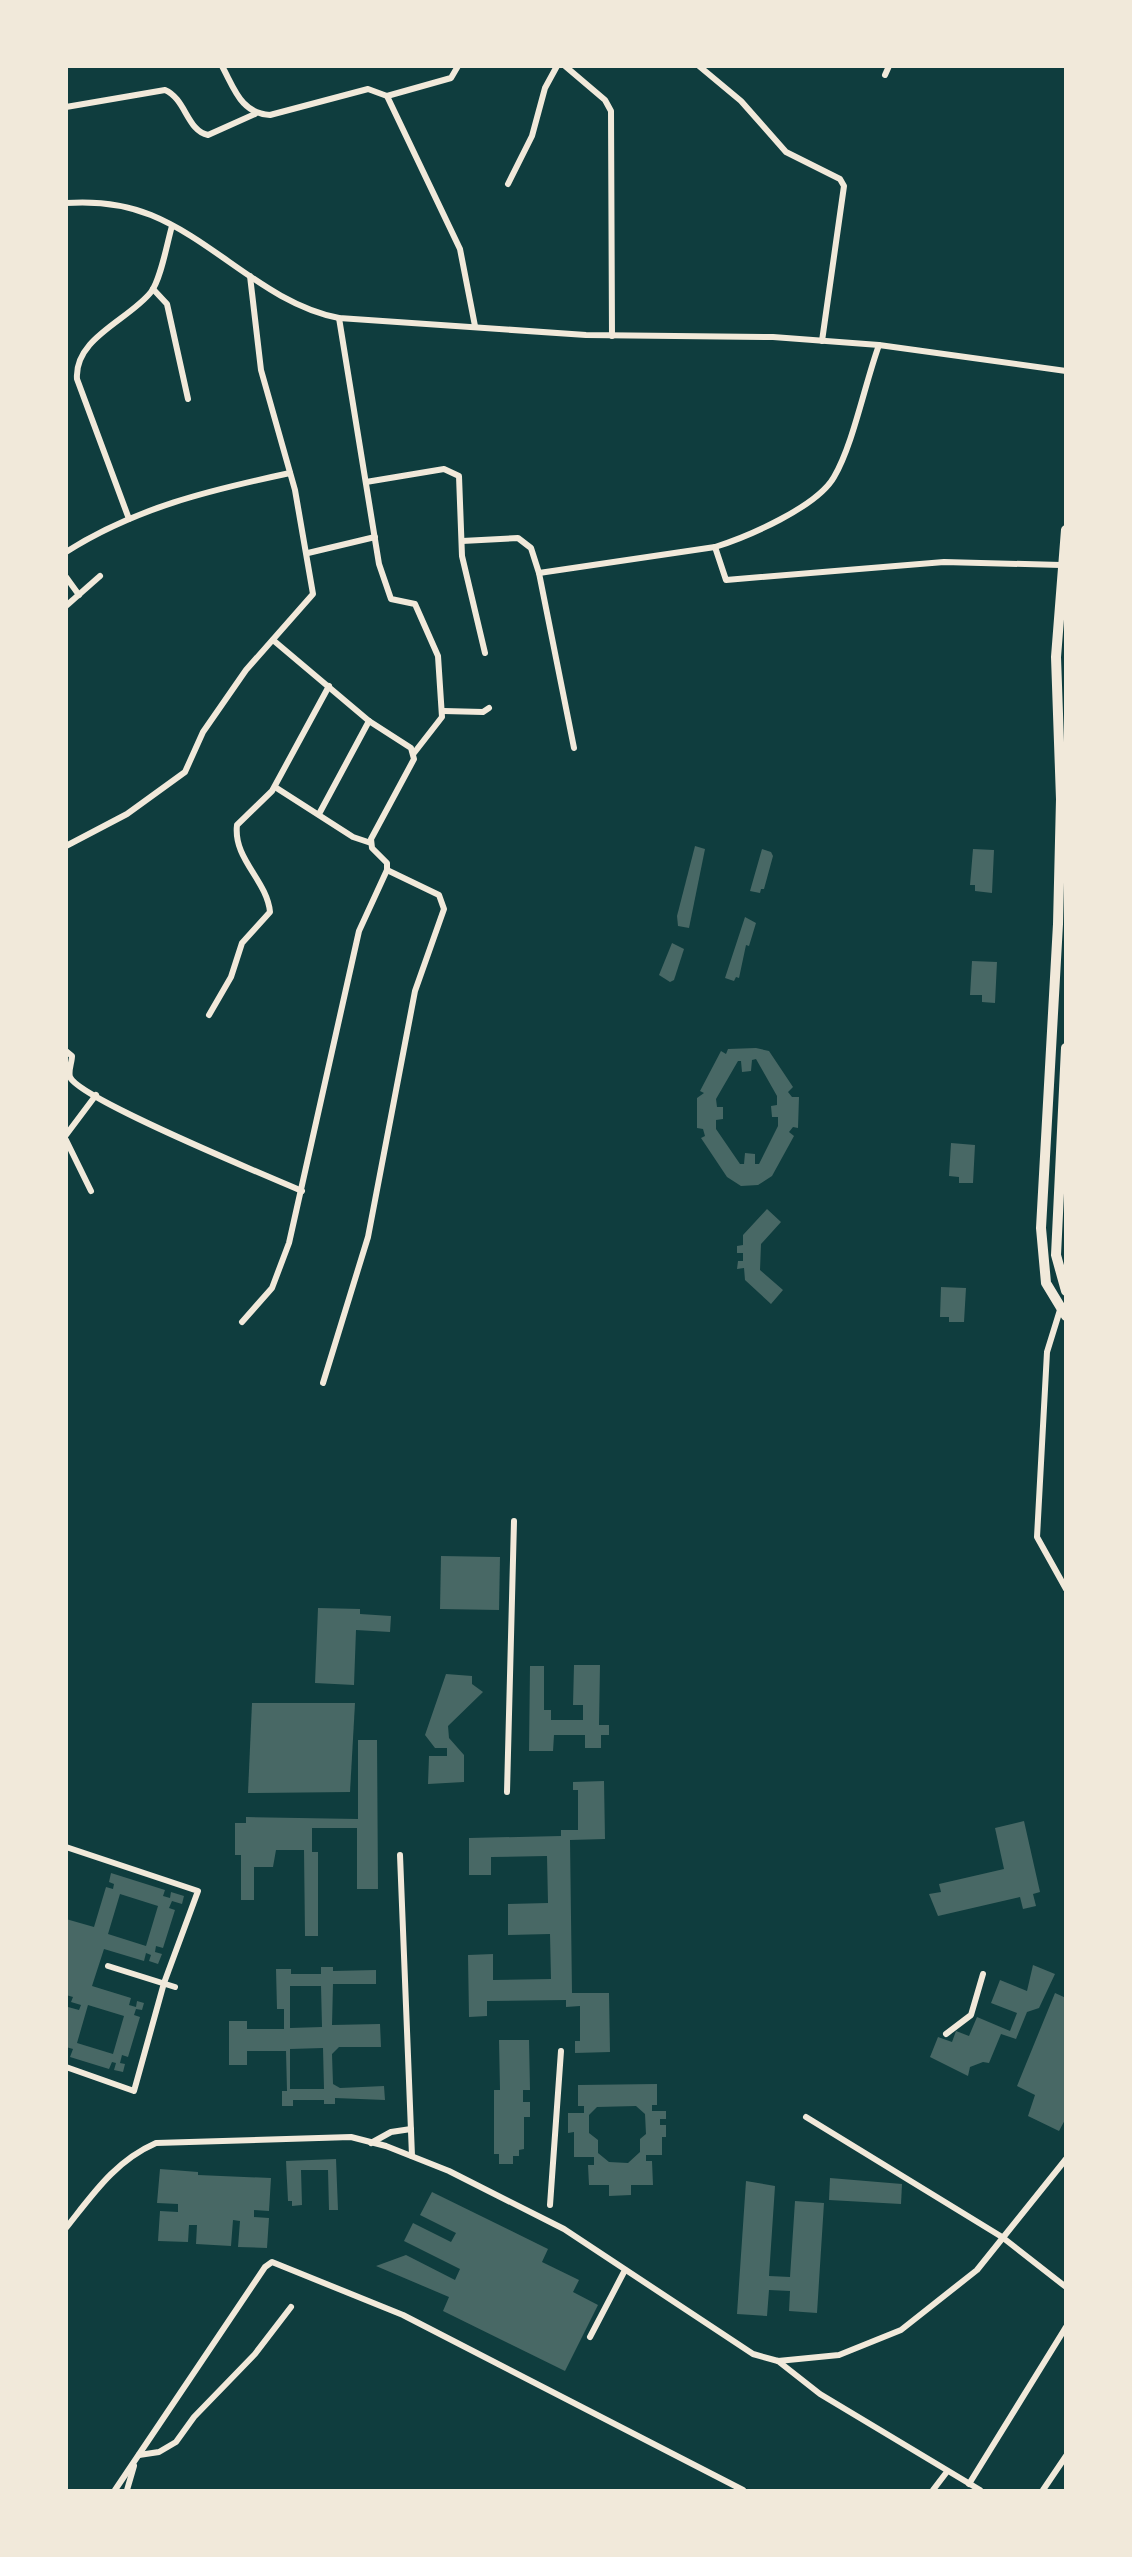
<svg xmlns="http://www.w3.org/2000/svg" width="1132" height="2557" font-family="'Noto Sans',sans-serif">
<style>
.building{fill:#486865;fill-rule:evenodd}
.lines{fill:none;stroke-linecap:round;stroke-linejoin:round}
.minor{stroke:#f1e9da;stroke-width:6}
.trunk{stroke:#f1e9da;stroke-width:10}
</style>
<rect width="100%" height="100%" fill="#0f3d3e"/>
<!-- building -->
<g class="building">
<polygon points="695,846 705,849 689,928 678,926 677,916"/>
<polygon points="762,849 771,852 773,856 764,889 761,889 760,893 750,891"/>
<polygon points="973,849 994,850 992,893 975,891 975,885 970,885"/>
<polygon points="745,917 756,923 749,946 746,945 739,978 736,977 734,981 725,978"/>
<polygon points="672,943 684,949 674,980 670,982 659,975"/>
<polygon points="972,961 997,962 995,1003 982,1002 982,995 970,995"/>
<path d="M756 1048 769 1051 793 1087 788 1092 792 1097H799L798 1128 793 1127 789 1132 794 1136 772 1176 758 1185 741 1186 727 1177 701 1138 705 1136 703 1129 697 1128V1098L704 1093 700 1091 721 1051 726 1054 728 1049ZM756 1059 777 1096V1105L771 1106 772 1117H778V1126L759 1164H755V1154L745 1153 744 1164H740L716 1129V1120L723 1119V1107H717L716 1099 738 1061H741L742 1072 751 1071 752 1060Z"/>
<polygon points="951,1143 975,1145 973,1183 959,1183 959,1177 949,1176"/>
<polygon points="767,1209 781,1222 761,1244 760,1270 783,1290 771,1304 745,1280 744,1268 737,1269 738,1261 743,1261 743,1253 737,1253 737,1246 743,1245 743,1235"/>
<polygon points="941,1287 966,1288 964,1322 949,1322 949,1317 940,1317"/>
<polygon points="441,1556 500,1557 499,1610 440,1609"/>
<polygon points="318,1608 360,1609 360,1614 391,1616 390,1632 356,1630 354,1685 315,1683"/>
<polygon points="574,1665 600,1665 599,1725 609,1725 609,1735 601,1735 601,1748 585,1748 585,1735 554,1735 553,1751 529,1751 530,1666 544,1666 544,1710 551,1710 551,1720 583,1720 583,1705 573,1705"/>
<polygon points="446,1674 472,1676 472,1684 483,1692 448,1726 449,1738 464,1755 464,1782 428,1784 429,1756 447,1756 447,1748 435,1748 425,1735"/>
<polygon points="252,1703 355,1703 350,1792 248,1793"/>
<polygon points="358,1740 377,1740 378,1889 357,1889 357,1828 312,1828 312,1852 318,1852 318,1936 305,1936 304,1850 276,1850 273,1867 254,1867 254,1900 241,1900 241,1855 235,1855 235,1823 246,1823 246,1817 358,1819"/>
<polygon points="604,1781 605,1839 570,1840 572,1993 609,1993 610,2052 575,2053 575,2041 580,2041 580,2006 566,2007 566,2000 487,2001 487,2016 469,2017 468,1955 493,1954 493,1980 551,1979 550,1934 508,1935 508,1904 548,1903 547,1856 491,1857 491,1875 469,1875 469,1838 561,1836 561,1830 578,1830 578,1790 573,1790 573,1782"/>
<polygon points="1024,1821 1040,1892 1033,1894 1036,1906 1023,1909 1020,1897 938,1916 929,1894 941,1892 939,1884 1004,1869 995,1828"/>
<path d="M111 1873 165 1890 163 1896 170 1898 171 1892 184 1896 182 1904 172 1901 169 1908 175 1910 163 1948 156 1946 155 1952 162 1954 158 1964 149 1961 151 1955 146 1953 144 1961 104 1949 92 1986 131 1998 129 2005 136 2007 137 2001 144 2003 142 2010 136 2009 134 2015 140 2017 128 2057 122 2055 120 2063 125 2064 123 2072 114 2070 116 2063 112 2062 109 2069 70 2057 73 2049 66 2047 68 2007 79 2010 81 2005 71 2002 73 1997 66 1995V1919L94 1927 106 1887 113 1889 114 1884 109 1882ZM120 1894 158 1906 146 1946 108 1934ZM88 2005 124 2016 113 2054 77 2043Z"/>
<polygon points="1033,1965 1055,1974 1039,2008 1027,2012 1016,2039 1001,2034 989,2063 983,2062 970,2067 968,2076 930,2057 938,2037 952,2042 956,2031 969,2036 977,2017 1010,2031 1017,2013 991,2003 1000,1980 1027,1991"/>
<path d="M321 1967H333V1971L376 1970V1984H333L332 2025 380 2024 381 2047H339L332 2054 333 2084 340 2088 384 2086 385 2100 335 2098V2104H324V2100H293V2106H282V2091H287L286 2051H247V2065H229V2021H247V2029H284V2009H277L276 1969H291V1974H321ZM290 1986H321L322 2027 290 2028ZM323 2048 324 2089H290V2049Z"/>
<polygon points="1055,1993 1066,1998 1066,2118 1059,2131 1028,2116 1035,2095 1017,2086"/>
<polygon points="499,2040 529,2040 530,2090 523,2090 523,2102 530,2102 530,2117 524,2117 524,2149 519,2150 519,2156 513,2156 513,2164 499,2164 499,2154 494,2154 494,2090 500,2090"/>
<path d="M657 2084V2105H652V2111H666V2119H660V2125H666V2137H662V2155H646V2161H652L653 2185H631V2195L609 2196V2185H589L588 2165H594V2157H574V2132L568 2133V2113H584V2106H578V2085ZM636 2106 645 2114 646 2134 640 2139V2152L628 2163 609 2162 598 2153V2140L589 2133V2115L597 2107Z"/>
<polygon points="336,2159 338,2210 329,2210 328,2170 301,2170 302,2205 292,2206 292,2201 288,2201 286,2161"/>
<polygon points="160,2169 198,2172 198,2175 271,2178 269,2211 254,2210 254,2217 269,2218 267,2248 238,2247 240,2221 233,2220 231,2246 196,2244 197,2225 189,2225 188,2242 158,2241 160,2211 178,2212 178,2204 157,2203"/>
<polygon points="830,2178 902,2184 901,2204 829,2200"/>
<polygon points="746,2181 775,2186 769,2276 790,2277 795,2201 824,2203 817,2313 789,2311 790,2291 769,2290 767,2316 737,2314"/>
<polygon points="432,2192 548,2249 542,2262 579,2280 573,2292 598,2305 565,2371 443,2311 449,2297 376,2266 406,2255 455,2280 460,2269 404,2241 413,2223 451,2242 456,2233 420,2215"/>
</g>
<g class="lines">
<!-- minor -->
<g class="minor">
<path d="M222 66C235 90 241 113 270 115L368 89 387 96 460 249 475 326"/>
<polyline points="565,66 605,100 611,111 612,336"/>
<polyline points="699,66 741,101 786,152 840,179 844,186 822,341"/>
<polyline points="885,75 889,66"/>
<polyline points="387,96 451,78 458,66"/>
<path d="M66 107 165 90C186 99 187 131 208 135L255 114"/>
<polyline points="508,184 532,136 545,88 557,66"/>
<path d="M66 203C95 201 124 204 151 215 217 242 267 304 339 318L586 335 773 337 879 345 1066 371"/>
<polyline points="153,289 167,304 188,399"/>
<polyline points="339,318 379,564 391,599 415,604 438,656 442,717 414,753"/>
<polyline points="366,482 444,469 459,476 462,556 485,653"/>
<path d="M129 519 77 379C74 338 129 320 151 292 161 279 167 243 172 226"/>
<polyline points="462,541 518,538 531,548 539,573 574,748"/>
<polyline points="715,547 726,580 944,562 1061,565"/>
<path d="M66 552C135 508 210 490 290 473"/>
<polyline points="308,553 375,537"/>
<path d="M539 573 715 547C747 537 817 507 834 477 853 445 865 383 879 345"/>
<polyline points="66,577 79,595"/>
<polyline points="66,606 100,576"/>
<polyline points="444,711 483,712 489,708"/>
<polyline points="275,787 353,837 371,843"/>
<polyline points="319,814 369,721"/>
<polyline points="66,846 127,814 185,772 203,732 246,670 313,594 295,490 261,370 250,276"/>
<path d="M209 1015 231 977 242 943 270 912C267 880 233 859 237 825L272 791 329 686"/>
<path d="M66 1051 72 1056C72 1062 68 1071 70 1077 79 1099 270 1177 302 1191"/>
<polyline points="66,1135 96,1095"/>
<polyline points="66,1140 91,1191"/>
<polyline points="1060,1310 1047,1352 1037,1537 1066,1589"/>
<polyline points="242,1322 272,1288 289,1243 359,931 387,870 387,863 372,848 371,839 414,759 411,748 369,721 273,640"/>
<polyline points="323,1383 368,1237 415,991 444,909 439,895 387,870"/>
<polyline points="507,1792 514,1521"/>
<polyline points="66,1847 198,1891 164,1983 134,2091 66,2067"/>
<polyline points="400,1855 412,2156"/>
<polyline points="108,1966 175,1987"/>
<polyline points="946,2034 971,2015 983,1974"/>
<polyline points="806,2117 1002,2237 1066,2287"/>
<polyline points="371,2143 391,2132 411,2129"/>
<polyline points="550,2205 561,2051"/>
<path d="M66 2228C93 2194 115 2161 156 2143L351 2137 386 2146 449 2171 564 2229 753 2354 778 2361 839 2355 901 2330 977 2270 1066 2159"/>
<polyline points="590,2337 625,2270"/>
<polyline points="778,2361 820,2394 980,2490"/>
<polyline points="139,2455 159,2452 176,2442 194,2417 255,2354 291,2307"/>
<polyline points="969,2484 1066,2327"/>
<polyline points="115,2490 265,2267 272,2262 403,2315 743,2490"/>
<polyline points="127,2490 134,2466"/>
<polyline points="933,2490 946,2473"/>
<polyline points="1043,2490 1066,2456"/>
</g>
<!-- trunk -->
<g class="trunk">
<polyline points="1066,530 1056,657 1061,799 1058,924 1041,1228 1046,1283 1066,1316"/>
<polyline points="1066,1048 1056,1255 1066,1291"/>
</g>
</g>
<!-- border -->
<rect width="1132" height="2557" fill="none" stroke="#f1e9da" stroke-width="136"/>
</svg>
